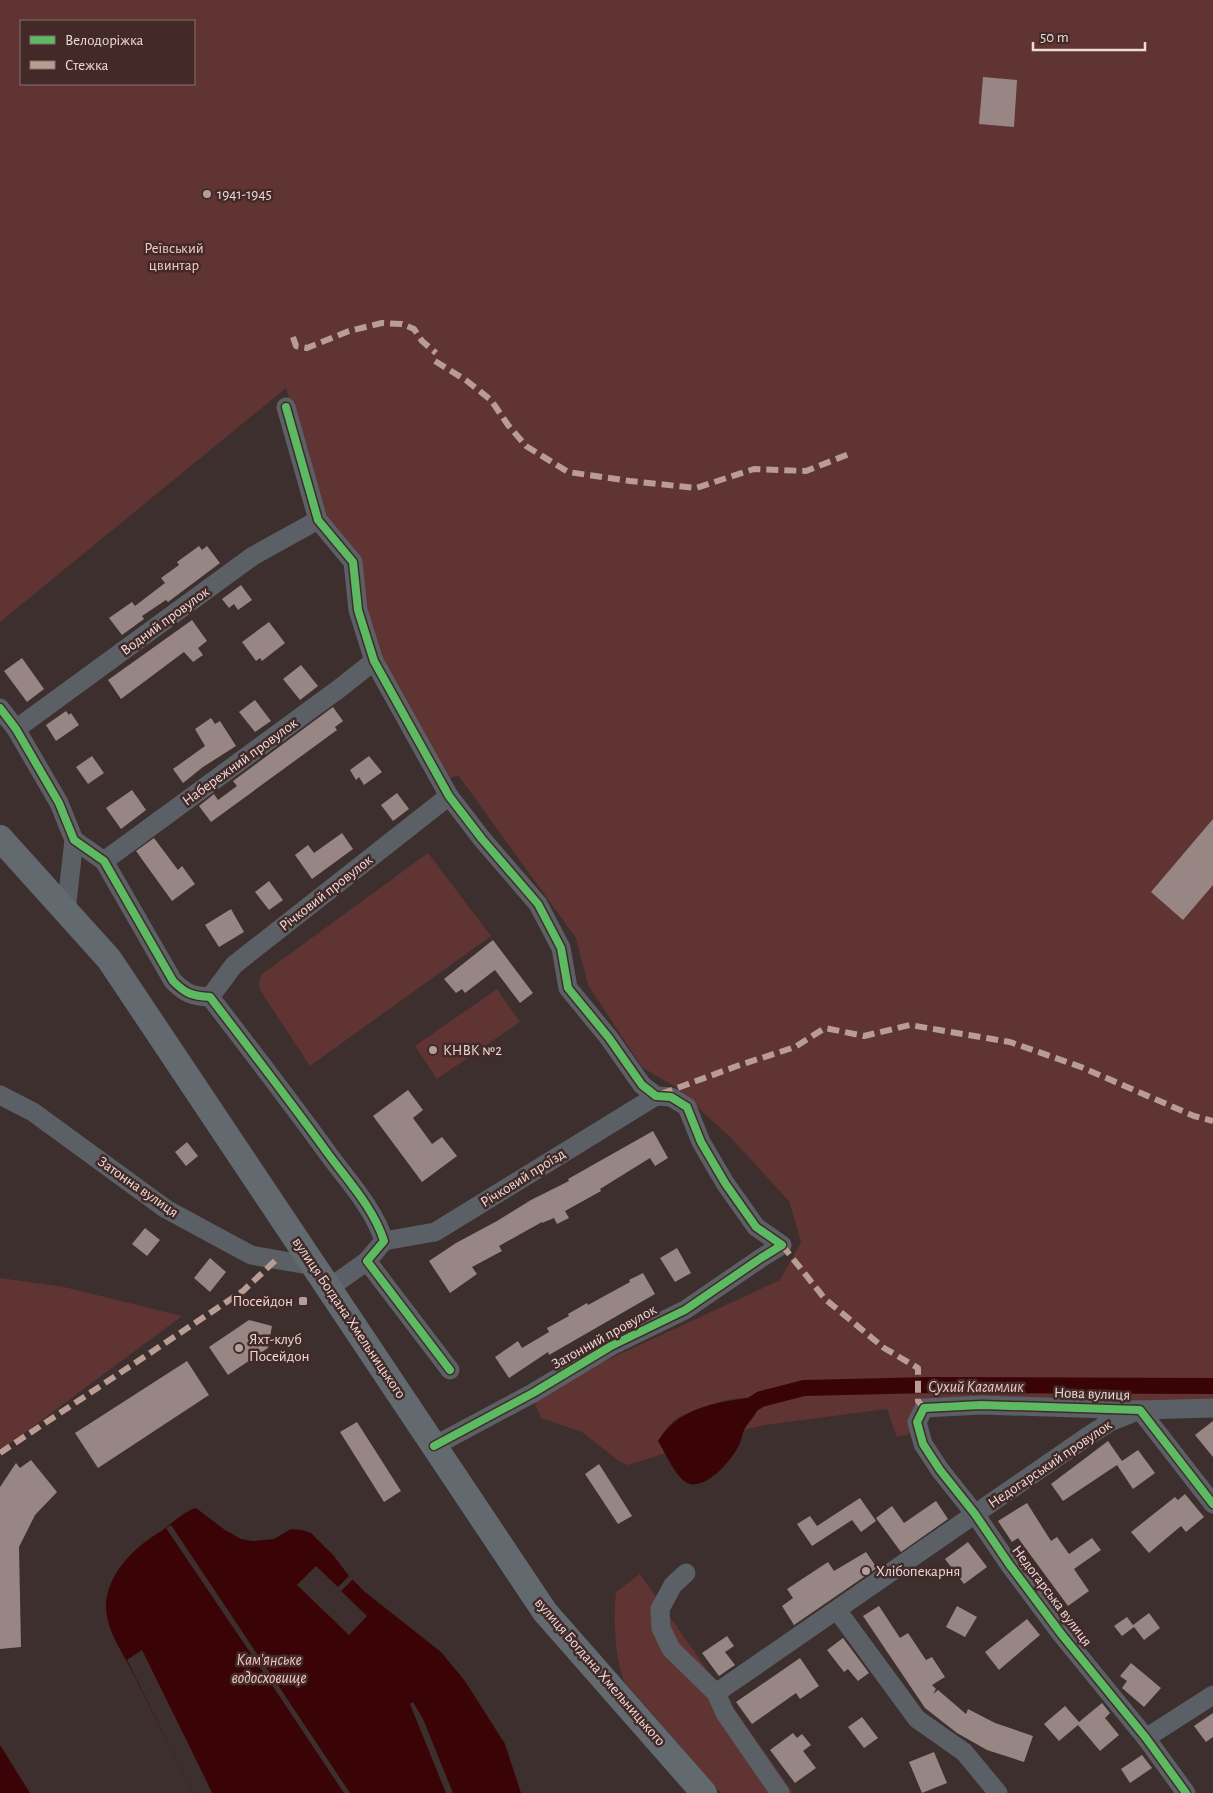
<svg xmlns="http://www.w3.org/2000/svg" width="1213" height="1793" font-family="'Alegreya Sans',sans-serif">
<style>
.green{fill:#603432;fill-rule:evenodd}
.water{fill:#3a0407}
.pier{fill:#3d2f2e}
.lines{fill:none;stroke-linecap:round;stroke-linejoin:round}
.canal{stroke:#3a0407;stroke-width:16}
.building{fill:#988684}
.street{stroke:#5a6065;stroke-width:19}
.secondary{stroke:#626a70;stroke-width:26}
.quiet{stroke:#b99d93;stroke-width:6;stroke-dasharray:12 6;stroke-linecap:butt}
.cycleway-casing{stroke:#432a28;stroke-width:11}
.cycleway{stroke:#5cba63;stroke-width:8}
.poi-dot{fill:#af9f9d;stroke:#432a28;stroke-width:2}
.labels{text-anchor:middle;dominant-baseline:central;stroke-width:5;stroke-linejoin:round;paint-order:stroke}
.poi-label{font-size:15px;fill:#ecdbd9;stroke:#432a28;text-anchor:start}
.park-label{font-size:15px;fill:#f4cac6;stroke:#432a28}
.street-label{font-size:15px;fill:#ecdbd9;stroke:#432a28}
.water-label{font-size:16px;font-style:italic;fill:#f3c9c5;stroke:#432a28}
</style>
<rect width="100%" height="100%" fill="#3d2f2e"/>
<!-- green -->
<g class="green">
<path d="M0 0H1213V1402H919L913 1433 897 1437 887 1409 764 1425 744 1430 757 1412 759 1401C745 1390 690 1410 676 1419 669 1424 663 1434 658 1441L666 1453 628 1465 619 1461 582 1432 541 1418 535 1404 540 1391 780 1280 801 1242 789 1201 731 1138 677 1088 642 1067 588 985 576 938 458 775 447 780 383 663 321 506 286 388 0 622ZM21 21H194V84H21Z"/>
<polygon points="428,853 491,936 310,1066 260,990 259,983 261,975"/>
<polygon points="497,989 520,1022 437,1079 415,1046"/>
<polygon points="0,1278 64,1287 182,1316 0,1451"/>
<path d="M640 1574 791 1790 793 1793H721L624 1681C615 1658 613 1618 616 1592Z"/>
</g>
<!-- water -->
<g class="water">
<path d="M747 1398 758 1400C761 1412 749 1420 744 1430 742 1435 741 1441 739 1445 732 1460 708 1488 690 1484 677 1481 665 1452 658 1441 677 1409 713 1403 747 1398Z"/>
<path d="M196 1508 225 1530 241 1539 253 1541 274 1539 291 1529 302 1530 311 1533 333 1555 349 1576 365 1592 441 1652 465 1681 505 1744 521 1793H193C174 1754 154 1715 135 1677 124 1654 105 1630 106 1604 108 1573 134 1548 158 1533 171 1525 182 1512 196 1508Z"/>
<polygon points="0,1745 30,1793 0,1793"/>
</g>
<!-- pier -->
<g class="pier">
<polygon points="171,1525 350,1793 344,1793 266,1676 166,1528"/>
<polygon points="316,1566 338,1587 349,1576 353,1579 341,1591 367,1616 349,1635 297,1585"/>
<polygon points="142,1650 203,1774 212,1793 193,1793 127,1660"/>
<polygon points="413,1702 423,1719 453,1793 446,1793 410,1704"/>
</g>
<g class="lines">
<!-- canal -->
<polyline class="canal" points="743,1410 761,1399 804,1388 930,1385 1213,1386"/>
</g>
<!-- building -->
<g class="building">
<polygon points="983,77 1017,80 1014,127 979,124"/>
<polygon points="199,546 202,550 207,546 220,563 168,602 166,600 142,616 144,619 122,635 109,618 132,602 135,606 165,583 161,578 179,565 177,562"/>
<polygon points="241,585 252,600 238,610 234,604 229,608 222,599"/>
<polygon points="192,620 207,641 198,648 203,655 193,662 184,652 121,699 108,680"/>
<polygon points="269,622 285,643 262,661 260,658 256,661 242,642"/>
<polygon points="22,658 44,689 27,702 4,671"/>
<polygon points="301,665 318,686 300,700 283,679"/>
<polygon points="255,700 271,721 255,732 239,712"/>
<polygon points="333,707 343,721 335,727 337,730 211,822 199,806 214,794 218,800 237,786 233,781"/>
<polygon points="66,711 69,715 71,713 79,725 56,741 46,725"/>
<polygon points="211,718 215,724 220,721 236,746 203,767 183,783 173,769 205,746 195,729"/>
<polygon points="92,756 104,773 88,784 76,767"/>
<polygon points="369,756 382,772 364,785 359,777 356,780 350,770"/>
<polygon points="132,790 146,810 121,829 106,808"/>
<polygon points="397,793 409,809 393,821 381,805"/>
<polygon points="1213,819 1213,885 1183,920 1151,892"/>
<polygon points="342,833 353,849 312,879 295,855 308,845 314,853"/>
<polygon points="154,838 178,870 182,866 195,884 172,901 136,851"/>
<polygon points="269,881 283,900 269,910 255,892"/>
<polygon points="231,909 244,932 219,947 205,925"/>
<polygon points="493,940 533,993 520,1003 495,970 465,993 462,989 456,993 444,979"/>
<polygon points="408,1090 423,1110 413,1118 432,1144 442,1137 457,1156 422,1182 373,1116"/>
<polygon points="653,1131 668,1158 655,1166 650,1158 600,1189 601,1191 565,1211 569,1218 557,1224 554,1218 542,1223 542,1222 499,1246 502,1251 472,1267 477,1274 450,1293 429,1261 456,1243 497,1221 531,1200 569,1181 568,1179"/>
<polygon points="187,1142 198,1156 186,1166 175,1152"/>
<polygon points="145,1228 160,1240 147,1256 132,1244"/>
<polygon points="677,1248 691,1273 675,1282 660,1258"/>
<polygon points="210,1258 226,1272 210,1292 194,1278"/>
<polygon points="643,1273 655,1294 549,1355 548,1352 509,1378 495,1357 518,1341 522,1348 549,1332 547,1328 569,1316 568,1314 587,1303 588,1305 630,1282 629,1280"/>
<polygon points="249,1320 272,1326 268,1348 228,1375 209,1347"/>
<polygon points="187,1361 209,1395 98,1468 75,1433"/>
<polygon points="1213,1421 1213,1457 1195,1435"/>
<polygon points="357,1422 401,1491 384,1502 340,1432"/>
<polygon points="1108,1441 1122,1461 1138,1450 1155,1473 1133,1489 1117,1465 1063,1501 1051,1484"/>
<polygon points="31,1460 57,1492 35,1515 19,1547 21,1647 0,1649 0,1487 16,1463 20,1468"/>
<polygon points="599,1464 632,1516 618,1524 585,1474"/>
<polygon points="1185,1494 1204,1517 1186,1532 1181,1526 1149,1553 1131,1532 1175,1497 1178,1500"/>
<polygon points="860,1498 876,1521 861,1532 852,1520 812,1546 797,1524 810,1516 817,1526"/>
<polygon points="936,1501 948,1519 901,1552 876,1518 892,1506 904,1523"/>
<polygon points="1027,1503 1051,1541 1057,1537 1069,1554 1092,1538 1101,1550 1074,1569 1089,1591 1068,1606 1018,1538 1012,1542 998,1521"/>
<polygon points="968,1542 987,1567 964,1584 945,1559"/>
<polygon points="866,1552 877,1568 794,1625 782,1606 793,1598 787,1589 828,1562 834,1571"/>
<polygon points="879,1606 900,1638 908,1633 926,1660 932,1657 945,1677 932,1685 936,1689 933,1694 938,1690 966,1714 968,1709 995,1723 1033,1736 1024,1762 987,1750 957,1733 925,1708 863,1616"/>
<polygon points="957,1606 977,1617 965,1637 946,1627"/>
<polygon points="1149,1613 1160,1628 1144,1640 1134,1627 1122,1636 1114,1626 1127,1617 1133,1625"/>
<polygon points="1027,1619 1040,1635 999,1670 985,1652"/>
<polygon points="727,1636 734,1646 725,1652 735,1665 719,1676 702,1653"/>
<polygon points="843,1638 869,1673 858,1681 848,1669 844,1672 827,1650"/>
<polygon points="800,1658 819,1686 800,1699 796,1693 752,1724 736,1702"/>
<polygon points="1131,1663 1161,1688 1144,1707 1122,1688 1127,1681 1120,1676"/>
<polygon points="1102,1703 1110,1713 1105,1718 1119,1735 1100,1751 1078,1725 1059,1741 1044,1724 1065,1706 1079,1722"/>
<polygon points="1213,1713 1213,1737 1206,1742 1194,1726"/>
<polygon points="862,1717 878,1738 864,1748 848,1727"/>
<polygon points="793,1733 797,1738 802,1734 811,1745 803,1751 816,1768 795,1783 770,1750"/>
<polygon points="934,1752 947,1783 922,1793 909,1762"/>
<polygon points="1142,1755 1152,1768 1130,1783 1121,1769"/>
</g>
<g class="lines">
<!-- street -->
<g class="street">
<polyline points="286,407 318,520 353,562 358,610 374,661 449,796 482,839 538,904 561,948 568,988 609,1038 642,1085 656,1096 671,1097 687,1107 701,1142 725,1183 756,1227 782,1245 761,1258 685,1310 611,1346 533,1393 434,1446"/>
<path d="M0 708 16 729 59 803 74 840 104 861 173 981C186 994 192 996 210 997 250 1049 290 1101 329 1155 349 1182 374 1209 384 1241L367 1261 450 1370"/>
<polyline points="16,729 253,556 318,520"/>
<polyline points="104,861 340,688 374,661"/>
<polyline points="66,911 74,840"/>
<polyline points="210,997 234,965 449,796"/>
<polyline points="0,1095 33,1112 166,1209 251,1255 314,1266"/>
<polyline points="384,1241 435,1232 656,1096"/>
<polyline points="329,1288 367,1261"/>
<polyline points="686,1573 673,1585 660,1609 661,1628 671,1649 716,1693 725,1713 780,1793"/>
<polyline points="837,1610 917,1719 964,1752 998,1793"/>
<polyline points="716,1693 1085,1438 1110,1422 1140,1410 1213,1408"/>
<polyline points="1146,1738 1213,1695"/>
<polyline points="1186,1793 1146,1738 1062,1635 1009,1564 975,1514 940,1470 923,1444 917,1422 924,1408 981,1405 1140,1410 1213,1504"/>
</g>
<!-- secondary -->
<polyline class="secondary" points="0,838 109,959 545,1612 704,1793"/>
<!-- quiet -->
<g class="quiet">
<polyline points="293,337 296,346 307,348 349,331 382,323 402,324 414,329 422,341 436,353"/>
<polyline points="435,361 467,381 491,400 508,425 526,446 568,472 630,481 696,488 754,469 806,471 849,454"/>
<polyline points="661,1094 737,1066 795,1047 825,1028 864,1036 910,1025 1010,1042 1081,1067 1194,1116 1213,1121"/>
<polyline points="782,1245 825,1299 884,1348 918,1368 918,1401 924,1408"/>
<polyline points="0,1453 243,1291 277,1259"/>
</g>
<defs>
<g id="cycleway">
<polyline points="286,407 318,520 353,562 358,610 374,661 449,796 482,839 538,904 561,948 568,988 609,1038 642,1085 656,1096 671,1097 687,1107 701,1142 725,1183 756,1227 782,1245 761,1258 685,1310 611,1346 533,1393 434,1446"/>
<path d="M0 708 16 729 59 803 74 840 104 861 173 981C186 994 192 996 210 997 250 1049 290 1101 329 1155 349 1182 374 1209 384 1241L367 1261 450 1370"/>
<polyline points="1186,1793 1146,1738 1062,1635 1009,1564 975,1514 940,1470 923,1444 917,1422 924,1408 981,1405 1140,1410 1213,1504"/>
</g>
</defs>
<!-- cycleway casing -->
<use href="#cycleway" class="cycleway-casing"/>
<!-- cycleway -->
<use href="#cycleway" class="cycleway"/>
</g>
<!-- markers -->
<g class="poi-dot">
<circle cx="207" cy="194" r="5"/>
<circle cx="433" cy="1050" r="5"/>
<rect x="298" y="1296" width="10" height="10" rx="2.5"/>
<circle cx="239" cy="1348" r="5"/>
<circle cx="866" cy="1571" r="5"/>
</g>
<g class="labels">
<!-- poi labels -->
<g class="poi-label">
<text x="217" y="194">1941-1945</text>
<text x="443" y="1050">КНВК №2</text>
<text x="293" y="1301" text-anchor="end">Посейдон</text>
<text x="249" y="1339">Яхт-клуб<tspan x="249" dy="17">Посейдон</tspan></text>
<text x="876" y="1571">Хлібопекарня</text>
</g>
<!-- park labels -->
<g class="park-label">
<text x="174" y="248">Реївський<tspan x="174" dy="17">цвинтар</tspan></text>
</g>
<!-- street labels -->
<g class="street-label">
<text transform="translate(165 621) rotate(-36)">Водний провулок</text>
<text transform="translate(240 762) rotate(-36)">Набережний провулок</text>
<text transform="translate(326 893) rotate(-38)">Річковий провулок</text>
<text transform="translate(523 1178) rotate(-32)">Річковий проїзд</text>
<text transform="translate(138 1187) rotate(35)">Затонна вулиця</text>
<text transform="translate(349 1318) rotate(56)">вулиця Богдана Хмельницького</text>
<text transform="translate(604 1337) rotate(-29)">Затонний провулок</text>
<text transform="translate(1092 1394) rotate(2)">Нова вулиця</text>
<text transform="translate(1050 1464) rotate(-34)">Недогарський провулок</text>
<text transform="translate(1052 1596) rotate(53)">Недогарська вулиця</text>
<text transform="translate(600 1672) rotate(49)">вулиця Богдана Хмельницького</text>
</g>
<!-- water labels -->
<g class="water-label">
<text x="976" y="1387">Сухий Кагамлик</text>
<text x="269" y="1660">Кам'янське<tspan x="269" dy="18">водосховище</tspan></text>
</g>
</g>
<!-- legend -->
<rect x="20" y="20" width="175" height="65" fill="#432a28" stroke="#87716f"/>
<rect x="30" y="36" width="25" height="8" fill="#5cba63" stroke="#87716f"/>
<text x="65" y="45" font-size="15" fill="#ecdbd9">Велодоріжка</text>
<rect x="30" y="61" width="25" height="8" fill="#b99d93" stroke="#87716f"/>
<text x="65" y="70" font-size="15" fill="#ecdbd9">Стежка</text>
<!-- scale -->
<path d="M1033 42v8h112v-8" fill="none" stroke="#ecdbd9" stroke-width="2.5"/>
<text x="1040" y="42" font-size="15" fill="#ecdbd9" stroke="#432a28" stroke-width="4" paint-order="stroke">50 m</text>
</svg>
